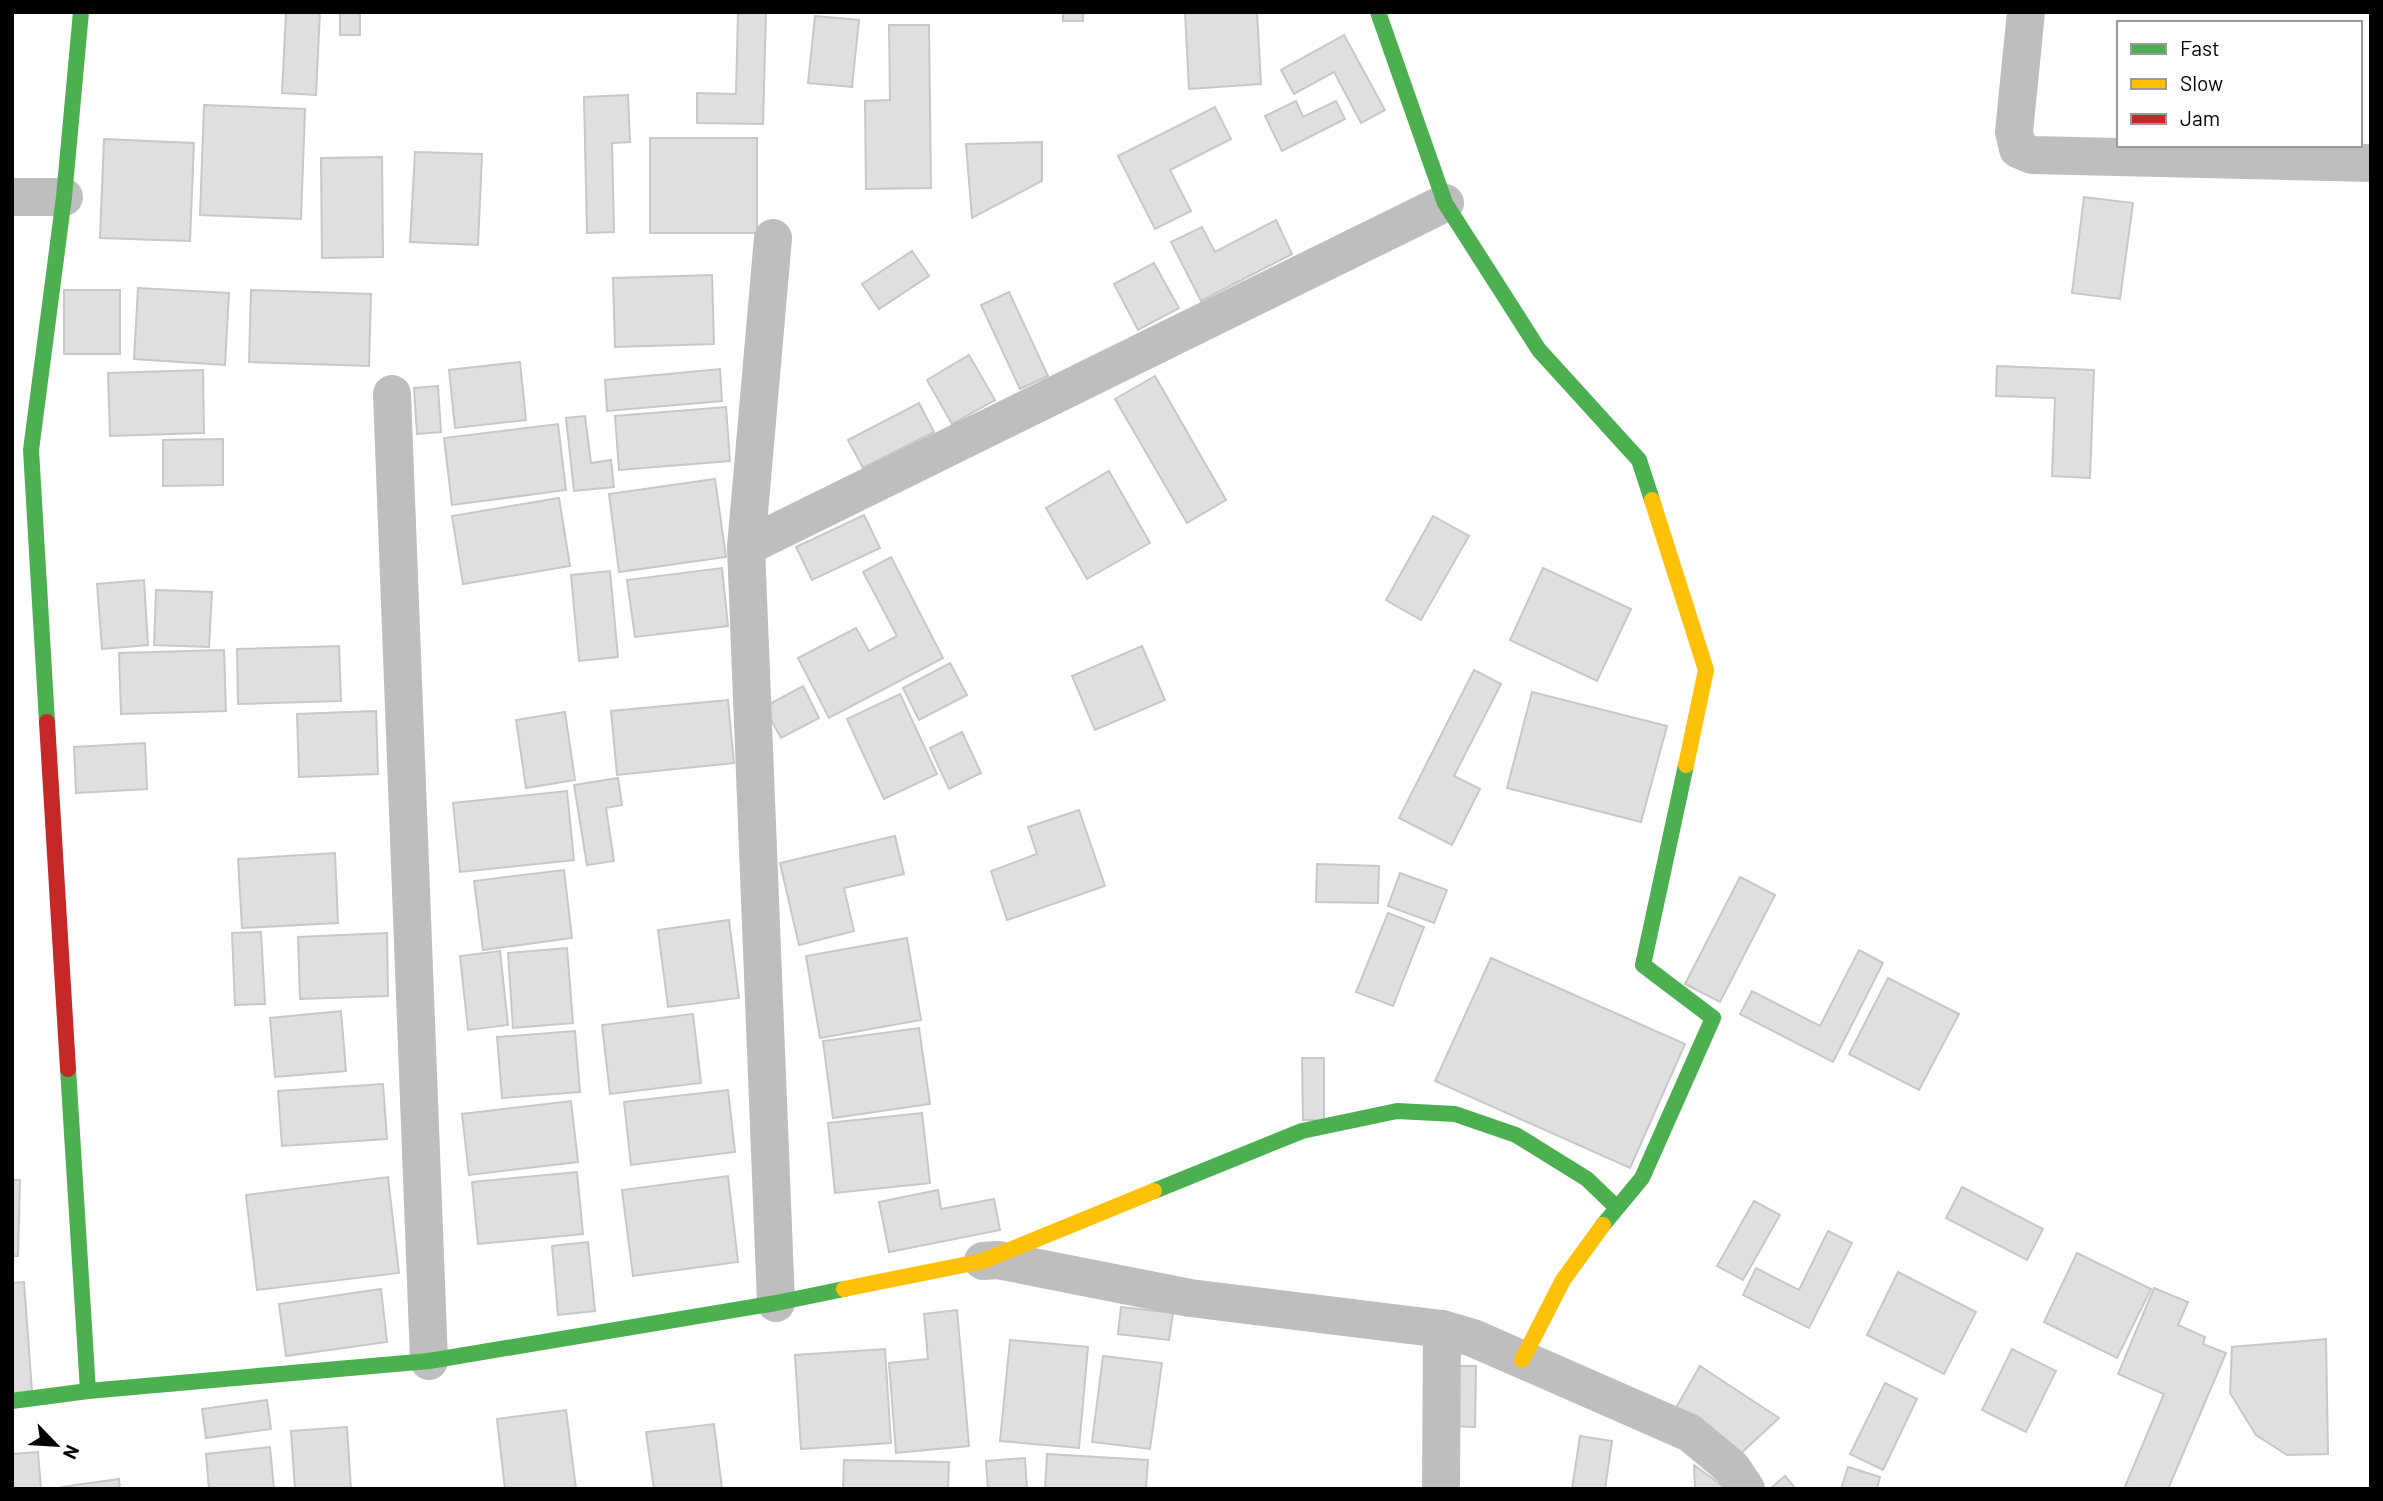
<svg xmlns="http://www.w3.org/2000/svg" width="2383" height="1501" font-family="Barlow,sans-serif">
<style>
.building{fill:#dfdfdf;stroke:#c7c7c7;stroke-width:2}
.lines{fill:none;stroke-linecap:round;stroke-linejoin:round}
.street{stroke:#bebebe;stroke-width:38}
.fast{stroke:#4caf50;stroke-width:16}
.slow{stroke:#ffc107;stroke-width:16}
.jam{stroke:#c62828;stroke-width:16}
</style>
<rect width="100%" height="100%" fill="#fff"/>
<!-- building -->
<g class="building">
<polygon points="286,12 320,12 316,95 282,93"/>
<rect x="340" y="12" width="20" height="23"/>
<polygon points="738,12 766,12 763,124 697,123 697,93 736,94"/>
<rect x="1063" y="12" width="20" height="9"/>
<polygon points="1185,12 1257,12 1261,84 1189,89"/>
<polygon points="815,16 859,20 852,87 808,83"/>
<polygon points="889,25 929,25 931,188 866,189 865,101 890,100"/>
<polygon points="1344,35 1385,110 1361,123 1334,72 1294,94 1281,70"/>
<polygon points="628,95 630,142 612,143 614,232 587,233 584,97"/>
<polygon points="1296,101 1303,117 1336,101 1345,119 1282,151 1265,116"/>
<polygon points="204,105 305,109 301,219 200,215"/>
<polygon points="1215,107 1231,139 1170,170 1191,211 1155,229 1118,156"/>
<rect x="650" y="138" width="107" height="95"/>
<polygon points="104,139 194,143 190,241 100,238"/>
<polygon points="1042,142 1042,181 972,218 966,144"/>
<polygon points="415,152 482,154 478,245 410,242"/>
<polygon points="382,157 383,257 322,258 321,158"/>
<polygon points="2084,197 2133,203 2120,299 2072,293"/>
<polygon points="1276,220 1292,254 1201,301 1171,242 1202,227 1215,252"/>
<polygon points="912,251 929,276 879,309 862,284"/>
<polygon points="1154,263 1179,308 1138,330 1114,284"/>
<polygon points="712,275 714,344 615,347 613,278"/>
<polygon points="138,288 229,293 225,365 134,359"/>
<rect x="64" y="290" width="56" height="64"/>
<polygon points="251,290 371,294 369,366 249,362"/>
<polygon points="1009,292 1048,376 1020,389 981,305"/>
<polygon points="969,355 995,400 952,424 927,380"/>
<polygon points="520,362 526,420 455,428 449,370"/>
<polygon points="1997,366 2094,370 2090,478 2052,476 2055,398 1996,396"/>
<polygon points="720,369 722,401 607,411 605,380"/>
<polygon points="203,370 204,433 110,436 108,373"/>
<polygon points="1155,376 1226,500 1187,523 1115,399"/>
<polygon points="438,386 441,432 417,434 414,388"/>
<polygon points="919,403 934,432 863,468 848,440"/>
<polygon points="726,407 730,461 619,470 615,416"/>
<polygon points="585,416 591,463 611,460 614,487 574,491 566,418"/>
<polygon points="558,424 566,490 452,505 444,438"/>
<polygon points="223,439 223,485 163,486 163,440"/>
<polygon points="1109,471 1150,543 1087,579 1046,508"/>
<polygon points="715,479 726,557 619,572 609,494"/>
<polygon points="559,498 570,566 463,584 452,516"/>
<polygon points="864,515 880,548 812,580 796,547"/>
<polygon points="1433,516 1469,536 1421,620 1386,600"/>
<polygon points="891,557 943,658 829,718 798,658 856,628 869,651 897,636 863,572"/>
<polygon points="722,568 728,626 635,637 627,580"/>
<polygon points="1543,568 1631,609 1597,681 1510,640"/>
<polygon points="610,571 618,657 579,661 571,575"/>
<polygon points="144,580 148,645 102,649 97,584"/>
<polygon points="156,590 212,592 209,647 154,645"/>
<polygon points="339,646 341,701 238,704 237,649"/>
<polygon points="1142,646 1165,700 1095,730 1072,676"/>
<polygon points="224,650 226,711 121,714 119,653"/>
<polygon points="950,663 967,695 919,720 903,688"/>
<polygon points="1474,670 1501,684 1454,776 1480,789 1452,845 1399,818"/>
<polygon points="803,686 819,718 781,738 764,707"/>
<polygon points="1532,692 1667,726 1641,822 1507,788"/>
<polygon points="900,694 937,774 884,799 847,719"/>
<polygon points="728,700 734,763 617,775 611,711"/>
<polygon points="376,711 378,774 299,777 297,714"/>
<polygon points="565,712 575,780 526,788 516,720"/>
<polygon points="962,732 981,773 949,789 930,748"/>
<polygon points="145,743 147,789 76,793 74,747"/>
<polygon points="618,778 622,805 606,808 614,861 587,865 574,785"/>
<polygon points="567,791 574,860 460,872 453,803"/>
<polygon points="1079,810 1105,886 1007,920 991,871 1037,854 1028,827"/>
<polygon points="895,836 904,874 844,888 854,931 799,945 780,863"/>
<polygon points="335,853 338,923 242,928 238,859"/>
<polygon points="1317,864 1379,866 1378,903 1316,902"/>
<polygon points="564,870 572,938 483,950 474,881"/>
<polygon points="1400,873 1447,890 1434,923 1388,906"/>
<polygon points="1740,877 1775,895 1720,1002 1685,984"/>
<polygon points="1388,913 1424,927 1393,1006 1356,992"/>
<polygon points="729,920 739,998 668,1007 658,930"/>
<polygon points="261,932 265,1004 235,1005 232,933"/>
<polygon points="387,933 388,996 300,999 298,937"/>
<polygon points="907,938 921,1020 820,1038 806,956"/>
<polygon points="567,948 573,1023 513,1028 508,953"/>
<polygon points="1859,950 1883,963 1833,1062 1740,1014 1752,991 1820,1026"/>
<polygon points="500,951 508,1025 468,1030 460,956"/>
<polygon points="1491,958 1685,1044 1630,1168 1435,1081"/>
<polygon points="1888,978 1959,1014 1919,1090 1849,1054"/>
<polygon points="341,1011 346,1071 275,1077 270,1018"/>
<polygon points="693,1014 701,1083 610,1094 602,1025"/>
<polygon points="919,1028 930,1104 833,1118 823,1041"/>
<polygon points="575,1031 580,1092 502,1098 497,1037"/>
<polygon points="1302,1058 1324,1058 1324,1120 1303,1120"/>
<polygon points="383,1084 387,1139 282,1146 278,1091"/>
<polygon points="728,1090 735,1152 631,1165 624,1102"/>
<polygon points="571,1101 578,1162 469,1175 462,1114"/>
<polygon points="922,1113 930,1183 835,1193 828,1123"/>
<polygon points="577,1172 583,1234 478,1244 472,1182"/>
<polygon points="728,1176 738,1262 633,1276 622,1190"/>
<polygon points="388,1177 399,1273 257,1290 246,1195"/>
<polygon points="12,1180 20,1180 18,1256 12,1256"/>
<polygon points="1962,1187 2043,1229 2027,1260 1946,1218"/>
<polygon points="938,1190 941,1209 994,1199 1000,1230 889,1252 879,1202"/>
<polygon points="1754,1201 1780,1215 1743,1280 1717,1266"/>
<polygon points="1828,1231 1852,1243 1809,1328 1743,1295 1756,1268 1799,1290"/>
<polygon points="588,1242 595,1311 558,1315 552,1246"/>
<polygon points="2077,1253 2151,1289 2117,1358 2044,1322"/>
<polygon points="1898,1272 1976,1312 1944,1374 1867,1335"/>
<polygon points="24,1282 32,1391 12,1393 12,1283"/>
<polygon points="2154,1288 2188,1302 2178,1325 2205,1337 2203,1344 2226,1353 2168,1489 2124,1489 2164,1394 2118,1374"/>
<polygon points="381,1289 387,1342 286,1356 279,1304"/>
<polygon points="1121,1307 1173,1313 1169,1340 1118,1334"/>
<polygon points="957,1310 969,1446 896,1453 889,1363 928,1359 924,1314"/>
<polygon points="2326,1339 2328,1454 2287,1455 2256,1435 2230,1393 2232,1347"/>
<polygon points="1010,1340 1088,1347 1079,1448 1000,1441"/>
<polygon points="885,1349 891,1443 801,1449 795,1355"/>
<polygon points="2012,1349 2056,1371 2026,1432 1982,1410"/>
<polygon points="1103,1356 1162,1363 1150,1449 1092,1442"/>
<polygon points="1446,1366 1476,1366 1475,1427 1445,1426"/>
<polygon points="1700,1366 1779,1418 1738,1456 1670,1418"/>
<polygon points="1885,1383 1917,1399 1883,1470 1850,1454"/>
<polygon points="267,1400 271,1429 206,1438 202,1409"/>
<polygon points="566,1410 576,1489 505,1489 497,1419"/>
<polygon points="714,1424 722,1489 654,1489 646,1432"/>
<polygon points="347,1427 351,1489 295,1489 291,1431"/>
<polygon points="1580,1436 1612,1441 1605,1489 1572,1489"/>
<polygon points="270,1447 274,1489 209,1489 206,1454"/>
<polygon points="38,1452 41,1489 12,1489 12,1454"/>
<polygon points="1047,1454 1148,1460 1146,1489 1045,1489"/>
<polygon points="1025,1458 1027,1489 988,1489 986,1461"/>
<polygon points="844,1460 949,1462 948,1489 843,1489"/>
<polygon points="1694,1465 1727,1489 1695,1489"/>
<polygon points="1848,1467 1880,1477 1877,1489 1841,1489"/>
<polygon points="1785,1476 1796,1489 1770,1489"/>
<polygon points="119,1479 120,1489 61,1489 61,1487"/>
</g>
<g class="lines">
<!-- street -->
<g class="street">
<polyline points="2026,12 2014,132 2018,149 2032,155 2371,163"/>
<polyline points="12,197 64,197"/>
<polyline points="773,238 746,547 776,1303"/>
<polyline points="392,394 429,1361"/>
<polyline points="746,547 1445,203"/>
<polyline points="983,1261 998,1260 1190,1298 1442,1329 1473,1338 1690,1433 1732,1468 1746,1489"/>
<polyline points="1441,1489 1442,1329"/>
</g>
<!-- fast -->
<g class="fast">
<polyline points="1378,12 1445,203 1539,350 1639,460 1652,500"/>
<polyline points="47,722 31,450 64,197 81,12"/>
<polyline points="68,1069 88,1391"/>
<polyline points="1154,1191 1302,1131 1397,1111 1455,1114 1516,1135 1587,1179 1616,1207"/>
<polyline points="1603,1225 1642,1178 1713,1018 1643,965 1686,765"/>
<polyline points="12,1401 88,1391 429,1361 776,1303 844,1289"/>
</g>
<!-- slow -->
<g class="slow">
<polyline points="1652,500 1706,670 1686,765"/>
<polyline points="844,1289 983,1261 1154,1191"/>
<polyline points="1522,1360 1563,1280 1603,1225"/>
</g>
<!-- jam -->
<polyline class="jam" points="47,722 68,1069"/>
</g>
<!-- border -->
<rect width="2383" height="1501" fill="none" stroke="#000000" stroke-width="28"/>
<!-- legend -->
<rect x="2117" y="21" width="245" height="126" fill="#ffffff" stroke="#999999" stroke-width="2"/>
<rect x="2131" y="44" width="35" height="10" fill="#4caf50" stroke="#999999" stroke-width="2"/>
<text x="2180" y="56" font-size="21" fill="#000000">Fast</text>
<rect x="2131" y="79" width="35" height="10" fill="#ffc107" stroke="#999999" stroke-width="2"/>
<text x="2180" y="91" font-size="21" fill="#000000">Slow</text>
<rect x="2131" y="114" width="35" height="10" fill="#c62828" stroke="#999999" stroke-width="2"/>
<text x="2180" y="126" font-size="21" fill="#000000">Jam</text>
<!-- north arrow -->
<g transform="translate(56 1445) rotate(115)" stroke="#ffffff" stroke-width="5" paint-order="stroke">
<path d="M0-5L12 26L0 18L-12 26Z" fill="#000000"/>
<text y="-10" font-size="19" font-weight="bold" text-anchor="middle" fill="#000000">N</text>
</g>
</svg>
